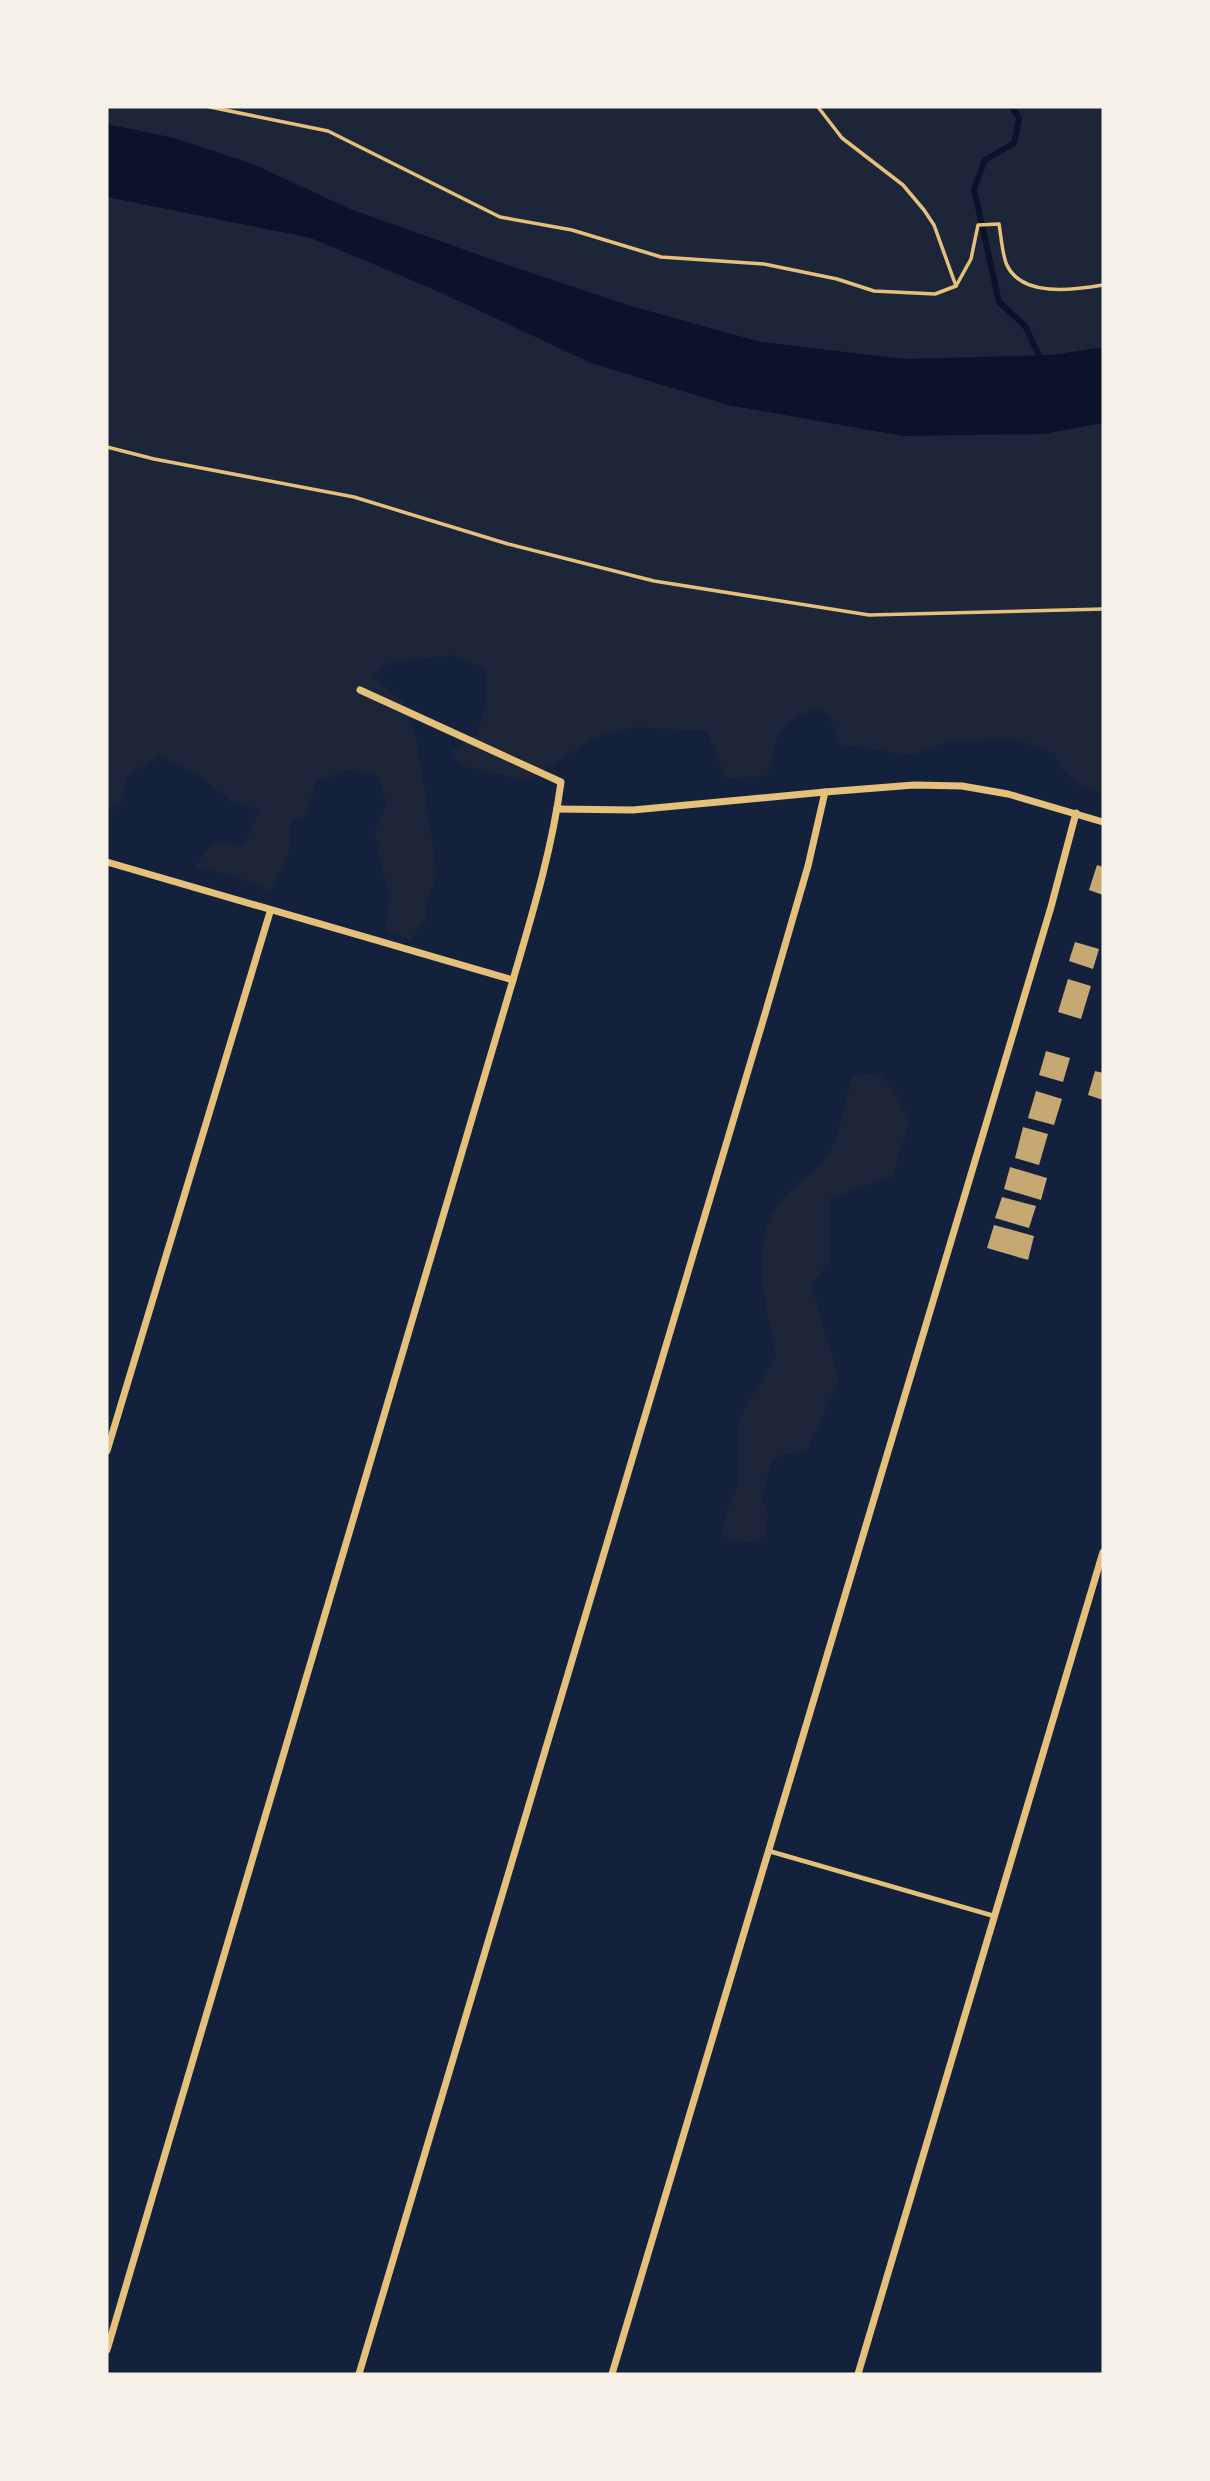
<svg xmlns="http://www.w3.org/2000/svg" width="1210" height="2481" font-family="Jost,sans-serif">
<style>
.green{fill:#1d2539}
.water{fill:#0b132b}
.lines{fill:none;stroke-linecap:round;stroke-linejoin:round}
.stream{stroke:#0b132b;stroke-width:6}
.building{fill:#c6a872}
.path{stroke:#e5c07b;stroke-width:3.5}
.service{stroke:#e5c07b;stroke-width:4.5}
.minor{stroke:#e5c07b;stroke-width:7}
</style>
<rect width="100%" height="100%" fill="#14213d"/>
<!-- green -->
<g class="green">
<path d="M107 107H1103V793C1073 784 1068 781 1054 753L1014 739 952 741 912 755 841 745 830 718 821 707C802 713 782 722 775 744 771 756 774 764 766 776L726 778 706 731 634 727 596 737 528 780 461 766 451 751 478 734 486 702 485 669 453 655 392 662 371 675 406 704 416 739 435 856 436 878 426 904 425 920 410 940 386 931 389 896 374 832 387 804 377 774 349 770 317 780 306 814 291 822 288 859 269 891 238 877 195 867 215 840 243 846 260 811 230 800 203 778 160 756 127 775 122 803 107 813Z"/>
<path d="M878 1073 895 1091 909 1121 893 1176 829 1199 831 1260 811 1285 839 1379 807 1451 781 1455 770 1465 762 1499 768 1513 766 1536C750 1545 737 1543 721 1536L727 1512 738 1485 739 1419 776 1356C768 1315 753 1264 768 1223 779 1190 816 1178 831 1149 842 1127 846 1100 852 1076Z"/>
</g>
<!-- water -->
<polygon class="water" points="107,124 174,138 253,164 350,209 499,262 634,307 761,342 904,359 1052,355 1103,347 1103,423 1044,434 903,436 728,405 591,363 435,290 311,238 107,197"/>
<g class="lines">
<!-- stream -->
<polyline class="stream" points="1012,107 1019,118 1014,143 985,160 974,189 999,302 1025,326 1039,355"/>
</g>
<!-- building -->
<g class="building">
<polygon points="1097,865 1103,867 1103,895 1089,890"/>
<polygon points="1075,942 1099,949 1093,969 1069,961"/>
<polygon points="1068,979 1091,986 1081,1019 1058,1012"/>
<polygon points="1046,1051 1070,1058 1063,1082 1039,1075"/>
<polygon points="1095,1071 1103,1073 1103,1100 1088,1095"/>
<polygon points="1036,1091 1062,1099 1054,1125 1028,1118"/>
<polygon points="1023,1127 1048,1134 1039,1165 1015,1158"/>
<polygon points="1010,1167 1047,1178 1041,1200 1004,1189"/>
<polygon points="1002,1197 1036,1206 1029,1228 995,1218"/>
<polygon points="994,1225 1034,1236 1028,1260 987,1248"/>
</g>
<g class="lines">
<!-- path -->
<g class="path">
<path d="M210 107 328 131 500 217 572 230 661 257 764 264 837 279 874 291 935 294 956 286 971 259 978 225 999 224C1001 236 1002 251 1006 263 1020 298 1074 290 1103 285"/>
<polyline points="818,107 842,138 903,185 924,210 934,225 956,286"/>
<polyline points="107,447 154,459 354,497 508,544 654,581 869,615 1103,609"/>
</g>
<!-- service -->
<polyline class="service" points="769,1851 994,1916"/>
<!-- minor -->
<g class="minor">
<polyline points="557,809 633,810 825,792 914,785 962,786 1008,794 1103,822"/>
<polyline points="107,862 513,980"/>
<polyline points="107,1451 270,912"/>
<path d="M107 2350 513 980C532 915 552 850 561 782L360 690"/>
<polyline points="359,2374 765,1014 808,866 825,792"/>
<polyline points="612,2374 1051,907 1076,813"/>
<polyline points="858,2374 1103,1552"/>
</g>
</g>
<!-- border -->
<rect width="1210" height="2481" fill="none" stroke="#f6f1e7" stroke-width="217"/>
</svg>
